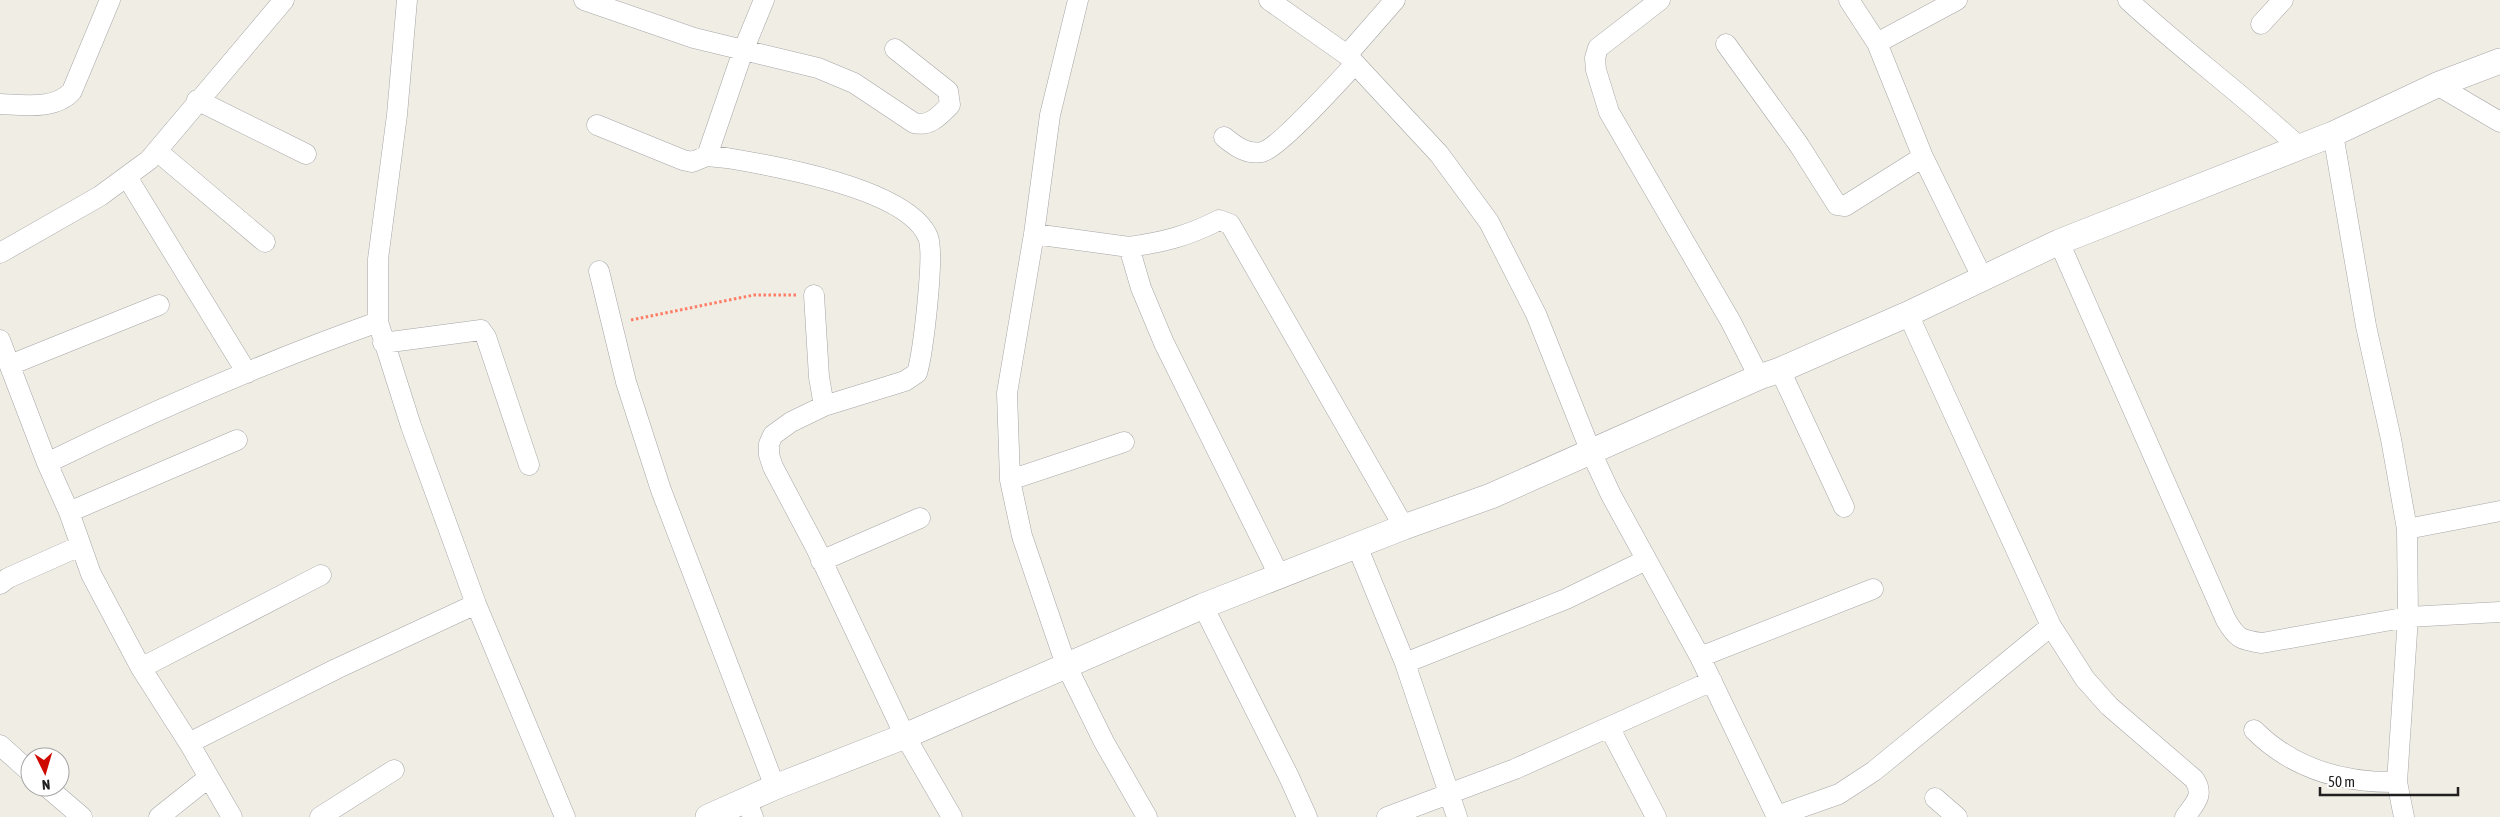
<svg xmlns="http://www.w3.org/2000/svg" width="2500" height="817" font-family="'Asap Condensed',sans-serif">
<rect width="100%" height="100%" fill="#f0ede5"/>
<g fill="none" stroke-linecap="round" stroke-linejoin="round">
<defs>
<path id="minor" d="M407 0 397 115 378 259V322L411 426 476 604 565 817
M584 0 694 38 818 68 854 83 914 123C930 127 939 116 950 105L948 91 895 49
M1078 0 1050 115 1034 234 1007 393 1010 480 1022 536 1066 665 1104 742 1147 817
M1269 0 1347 55 1439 154 1489 222 1536 314 1591 452 1611 495 1700 657 1777 817
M1660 0 1598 48 1595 58 1596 70 1609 112 1731 322 1759 377
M1849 0 1877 43 1923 157 1983 279
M2128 0C2183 51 2244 95 2299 147
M2261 24 2283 0
M1877 43 1957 0
M1726 44 1799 145 1837 205 1845 206 1923 157
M1347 55 1395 0
M2437 85 2500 122
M197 100 306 154
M0 104C23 105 56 110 72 91L110 0
M597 125 683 160 692 162 707 156 727 158C775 166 908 189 928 237 935 254 923 353 917 373L905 381 824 406 791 422 773 435 769 444V455L773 467 815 546 905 736 952 817
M2333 134 2366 326 2391 439 2407 529 2408 617 2397 782 2404 817
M1224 137C1235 146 1247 155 1262 152 1279 148 1340 80 1355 64
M157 151 265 242
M707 156 743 51 764 0
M127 177 247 373
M1034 234 1129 247
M2059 242 2226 620C2237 639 2241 640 2262 643L2408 617 2500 612
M0 253 100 196 149 160 284 0
M599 271 626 382 661 490 775 787
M814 295 819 377 824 406
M1908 314 2051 626 2085 679 2109 706 2194 779C2205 795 2195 803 2185 817
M0 340 47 463 69 512 91 574 141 668 189 743 232 817
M383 343 481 330 486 337 529 465
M10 365 159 305
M1780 370 1844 507
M47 463C155 410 265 362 378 322
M1010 480 1124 442
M69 512 237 440
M2407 529 2500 511
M1357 546 1405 663 1457 817
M821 561 920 518
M1280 577 1164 343 1141 288 1129 247C1164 242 1188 236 1219 220L1230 224 1404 527
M0 584 8 578 80 546
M1203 606 1289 777 1307 817
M1700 657 1873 589
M1405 663 1566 599 1646 560
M141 668 321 575
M1609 727 1656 817
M2254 730C2293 769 2343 783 2397 782
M189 743 336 669 476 604
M0 745 30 772
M47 787 82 817
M1935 798 1957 817
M746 800 753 817
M1777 816 1839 794 1874 771 2051 626
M159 817 208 778
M320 817 394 770
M1387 817 1515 769 1712 681"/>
<path id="tertiary" d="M708 817 775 787 905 736 1203 606 1404 527 1491 496 1759 377 1780 370 1908 314 2059 242 2333 134 2437 85 2500 61"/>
</defs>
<use href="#minor" stroke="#a6a6a6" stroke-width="21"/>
<use href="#tertiary" stroke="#a6a6a6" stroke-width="26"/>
<path stroke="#ff7e67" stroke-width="3" stroke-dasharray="2.5 2.5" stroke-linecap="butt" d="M631 320 754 295H797"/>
<use href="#minor" stroke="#fff" stroke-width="20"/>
<use href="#tertiary" stroke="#fff" stroke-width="25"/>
</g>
<g transform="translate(45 772) rotate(175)"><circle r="24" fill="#ffffff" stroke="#a5a5a5"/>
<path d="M0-4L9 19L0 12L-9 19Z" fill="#ce0a00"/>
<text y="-8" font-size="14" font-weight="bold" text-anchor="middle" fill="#1f1f1f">N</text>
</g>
<path d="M2320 787v8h138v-8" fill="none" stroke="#1f1f1f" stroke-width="2.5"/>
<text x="2328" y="787" font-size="15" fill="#1f1f1f" stroke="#ffffff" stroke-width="4" paint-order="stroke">50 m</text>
</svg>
